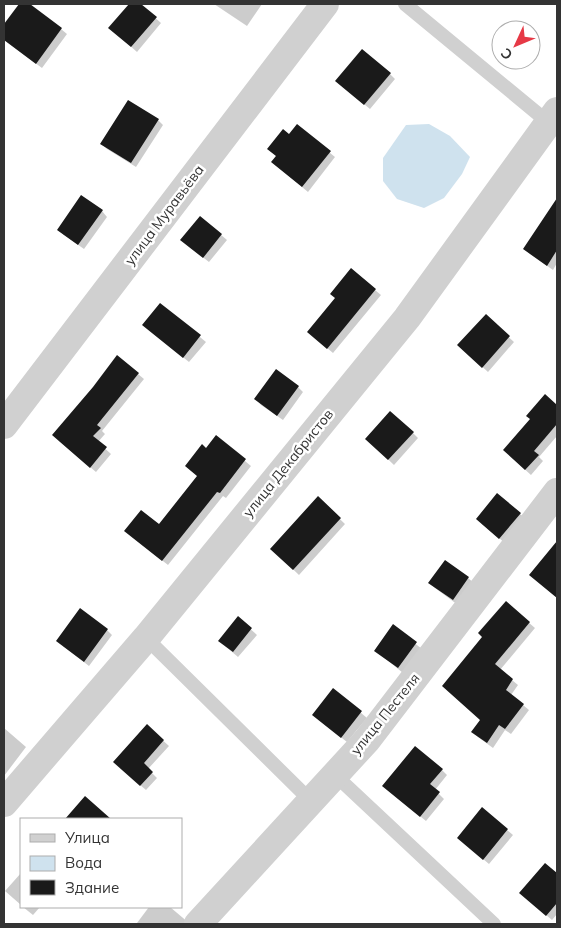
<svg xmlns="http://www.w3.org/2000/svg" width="561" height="928" font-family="Mulish,sans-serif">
<rect width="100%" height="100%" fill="#fff"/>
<path fill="#cfe2ee" d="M429 124 450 136 470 157 462 174 444 198 424 208 397 199 383 181V158L406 125Z"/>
<path fill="#0003" d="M20 4H28L61 29 67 34 42 68 4 40V26Z
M131 4H140L161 23 137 52 110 28Z
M214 4H262L247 26Z
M390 74 395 79 370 109 342 86Z
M158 120 163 125 136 167 107 149 102 144Z
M297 126 335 157 308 192 272 162 289 136Z
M102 211 107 217 84 249 64 235 58 230Z
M547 216 557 223V263L553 270 530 254 525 249Z
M200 217 227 240 209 262 187 245Z
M351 270 381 295 333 353 314 337Z
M160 304 206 342 189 362 149 330Z
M486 316 514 342 488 372 464 350Z
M138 374 144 379 102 431 105 434 98 442 111 454 96 472 59 441Z
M298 387 303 392 283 420 261 405 256 399Z
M545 396 557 407V436L539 457 543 461 531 475 510 456 532 420Z
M413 433 418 438 394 465 372 444Z
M216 437 251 466 226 498 223 496 168 565 131 536 159 525 198 476 206 449Z
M497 495 526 519 505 543 482 524Z
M318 498 345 524 299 575 277 554Z
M557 543V598L536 580Z
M468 578 474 583 458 605 435 588 430 583Z
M506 603 535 628 500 670 518 685 511 695 529 710 511 734 505 730 493 748 478 737 473 732 481 720 484 637Z
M238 618 257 635 238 657 225 646Z
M393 626 422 649 403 673 375 650Z
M107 630 112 635 89 666 63 646Z
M334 690 367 718 347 742 319 720Z
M147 726 169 746 148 769 157 778 146 790 120 768Z
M4 728 26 747 4 776Z
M442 770 447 775 435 790 444 799 426 821 389 791Z
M482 809 513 835 489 864 464 843Z
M545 865 557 875V914L552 920 526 898Z
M21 873V905L5 891Z
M23 907H40L33 915Z
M149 907H170L189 923V924H138L137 923Z"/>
<path fill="#1a1a1a" d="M19 4H30L62 28 36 64 4 40V24Z
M129 4H141L157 17 131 47 108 28Z
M362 49 391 73 364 105 335 81Z
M128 100 159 119 131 163 100 144Z
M297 124 331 151 302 187 271 162 276 156 267 149 283 129 289 134Z
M81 195 103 210 78 245 57 230Z
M557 198V250L547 266 523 249Z
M200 216 222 234 203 258 180 240Z
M351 268 376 289 327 349 307 332 335 298 330 294Z
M160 303 201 335 183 358 142 325Z
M486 314 510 336 482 368 457 345Z
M117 355 139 373 97 425 101 428 93 436 107 447 90 468 52 435 93 387Z
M276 369 299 386 277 416 254 399Z
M545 394 557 405V424L534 451 539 455 525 470 503 450 530 419 526 416Z
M390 411 414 432 388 460 365 439Z
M216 435 246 459 220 493 217 492 162 561 124 531 141 510 159 524 197 476 185 466 202 444 206 448Z
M497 493 521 513 499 539 476 519Z
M318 496 341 518 293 570 270 549Z
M557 541V598L529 575Z
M445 560 469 577 453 600 428 583Z
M506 601 530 622 495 664 513 679 506 690 524 704 505 729 499 725 487 743 471 732 480 720 442 686 482 637 478 633Z
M80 608 108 629 84 662 56 641Z
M238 616 252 628 233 652 218 641Z
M393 624 417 642 398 668 374 651Z
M333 688 362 711 341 738 312 715Z
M147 724 164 740 144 763 153 772 140 786 113 762Z
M415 746 443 769 430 784 440 792 420 817 382 786Z
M85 796 111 819H65Z
M482 807 508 829 483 860 457 838Z
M545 863 557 873V903L546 916 519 893Z"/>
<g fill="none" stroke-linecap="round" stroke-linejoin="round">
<path stroke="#d0d0d0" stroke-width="14" d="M405 4 549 123
M146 638 311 801
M335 775 494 924"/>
<path stroke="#d0d0d0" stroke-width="28" d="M4 425 325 4
M4 803 146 638 407 318 557 111
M198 924 367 740 557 492"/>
</g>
<g text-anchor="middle" stroke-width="5" stroke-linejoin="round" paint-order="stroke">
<g font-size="14" fill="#333" stroke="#fff">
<text transform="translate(164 215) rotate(-53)" y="5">улица Муравьёва</text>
<text transform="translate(288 463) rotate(-51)" y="5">улица Декабристов</text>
<text transform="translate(385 714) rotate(-51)" y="5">улица Пестеля</text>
</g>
</g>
<rect width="561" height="928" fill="none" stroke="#333333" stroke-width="10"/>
<rect x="20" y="818" width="162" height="90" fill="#ffffff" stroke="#adadad"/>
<rect x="30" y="834" width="25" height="8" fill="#d0d0d0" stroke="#adadad"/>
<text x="65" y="843" font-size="15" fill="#333333">Улица</text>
<rect x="30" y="856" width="25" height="15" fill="#cfe2ee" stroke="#adadad"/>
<text x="65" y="868" font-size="15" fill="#333333">Вода</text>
<rect x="30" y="880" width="25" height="15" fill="#1a1a1a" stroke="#adadad"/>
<text x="65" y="893" font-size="15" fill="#333333">Здание</text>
<g transform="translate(516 45) rotate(226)"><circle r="24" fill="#ffffff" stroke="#adadad"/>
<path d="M0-4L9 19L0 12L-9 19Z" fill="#e63946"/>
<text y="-8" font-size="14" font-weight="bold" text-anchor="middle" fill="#333333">С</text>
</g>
</svg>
